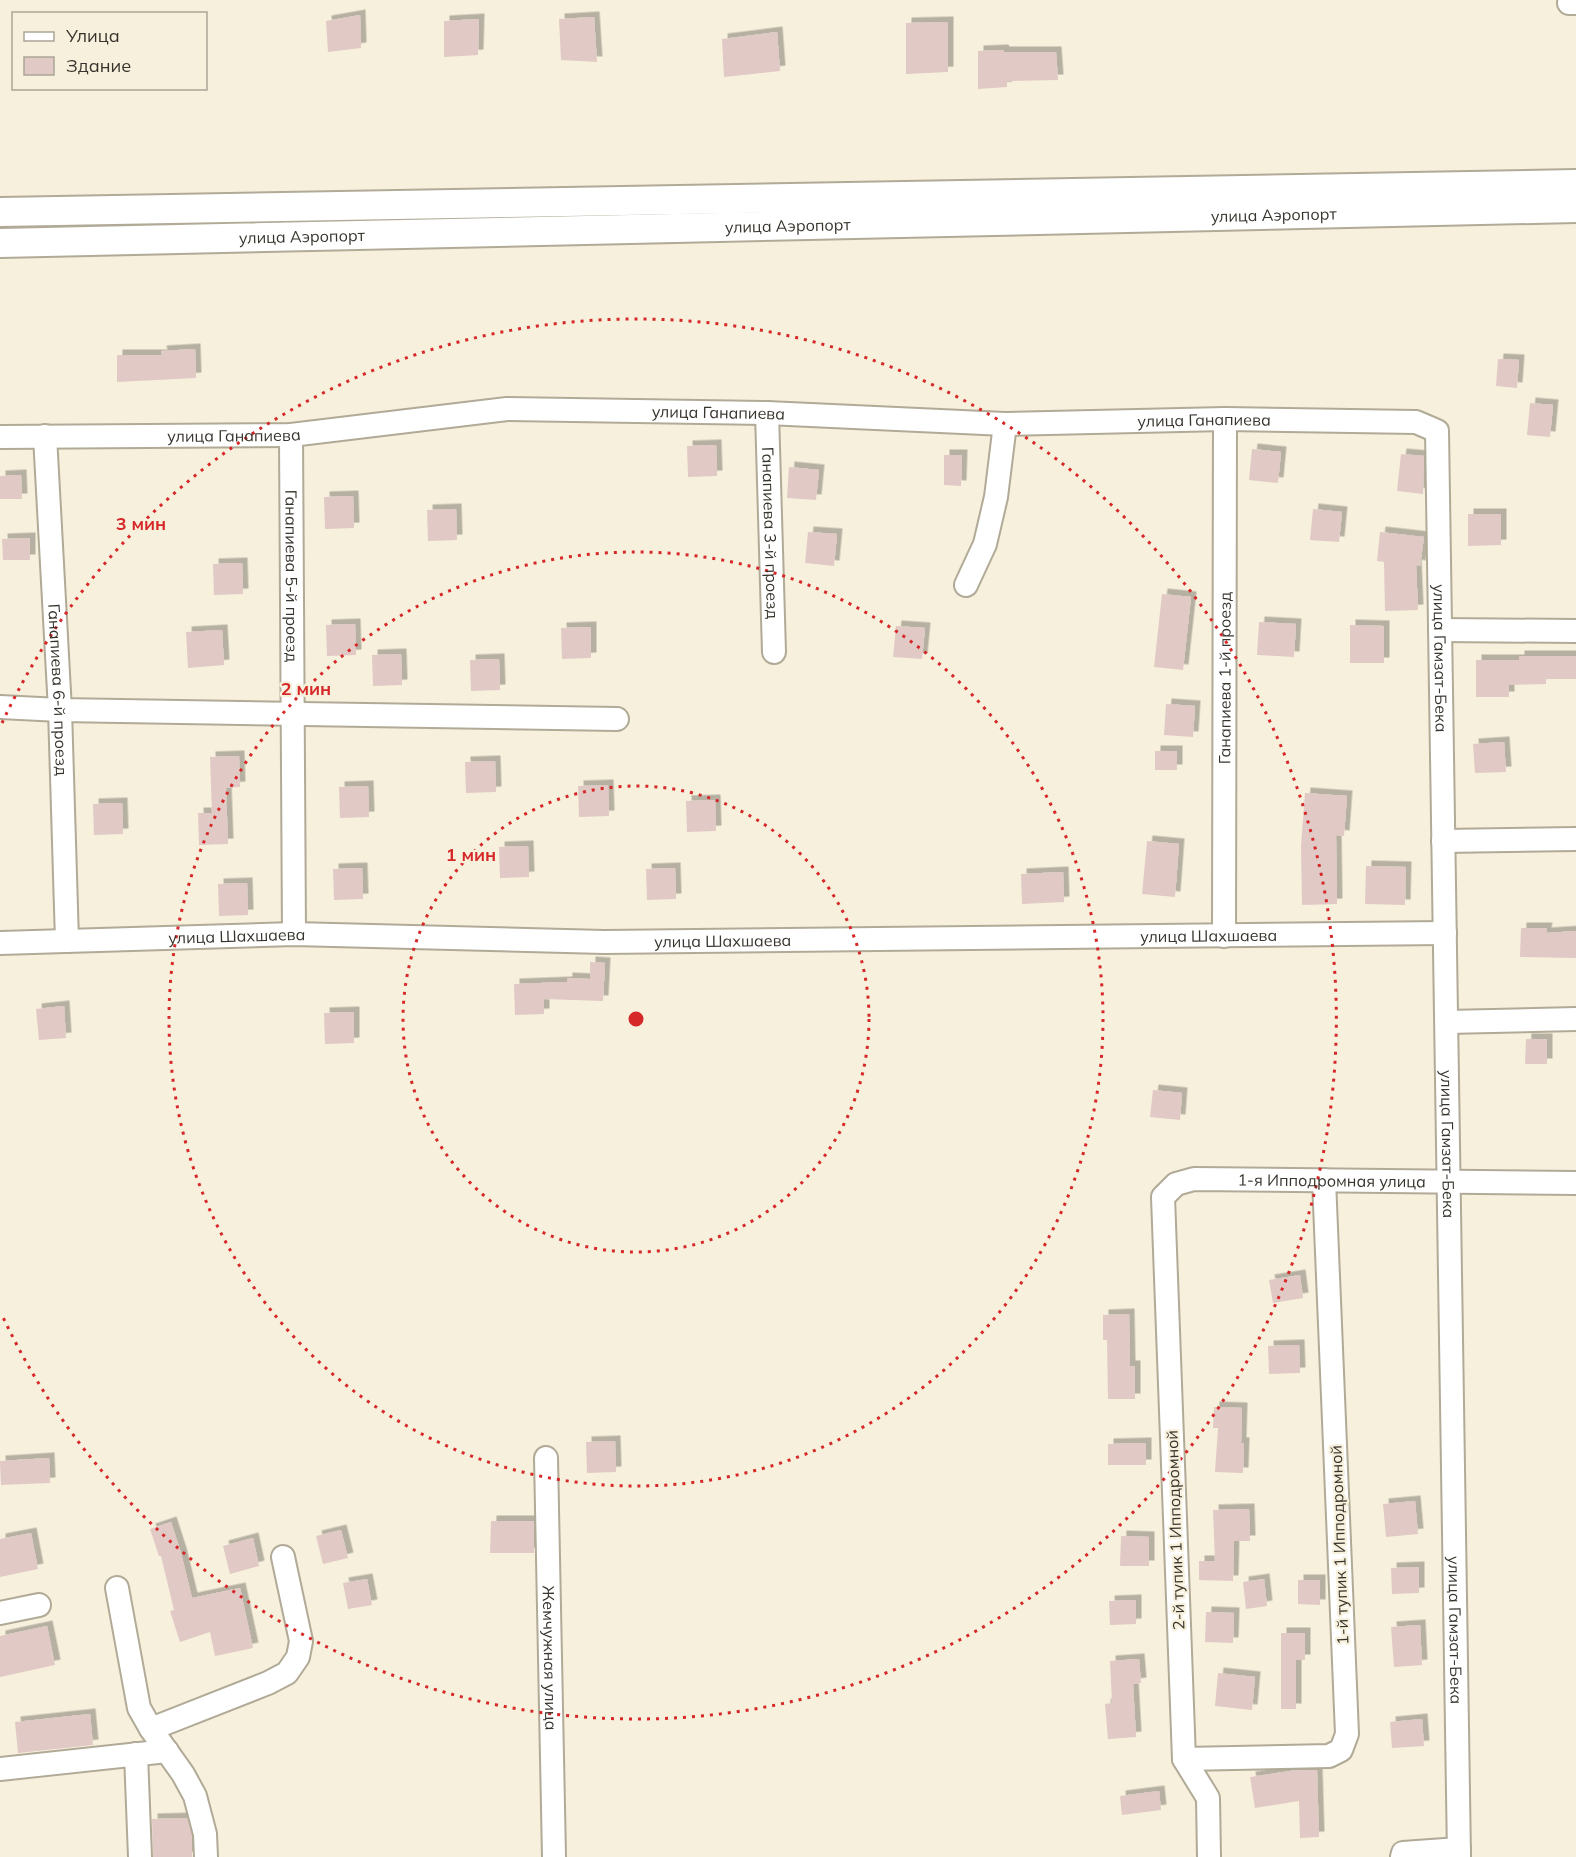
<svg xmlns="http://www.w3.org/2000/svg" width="1576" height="1857" font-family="Mulish,sans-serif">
<defs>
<filter id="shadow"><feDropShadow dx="5.5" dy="-5.5" stdDeviation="0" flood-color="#0004"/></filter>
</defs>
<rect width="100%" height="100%" fill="#f7f0dc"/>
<path fill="#e1c9c6" filter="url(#shadow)" d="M360 15 361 48 328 52 326 21Z
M594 17 597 62 561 60 559 19Z
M479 19 478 55 444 57V21Z
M948 22V72L906 74V23Z
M777 32 780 71 724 77 722 39Z
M1003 50 1004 52H1056L1058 80 1007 81V87L978 89V51Z
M195 349 196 378 117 382V355H162L161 351Z
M1498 359 1519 360 1517 388 1496 386Z
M1530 403 1553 405 1550 437 1527 435Z
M716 445 717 476 688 477 687 446Z
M1252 449 1281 452 1278 483 1249 480Z
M1401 454 1424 456 1423 494 1397 491Z
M944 455H962L961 486 944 485Z
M789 467 819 470 816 500 787 498Z
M21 475 22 499H0V476Z
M353 496 354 528 325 529 324 497Z
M456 509 457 540 428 541 427 510Z
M1313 509 1342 512 1339 542 1310 540Z
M1468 514H1501V545L1468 546Z
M808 532 837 534 834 566 805 563Z
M1380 532 1424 537 1420 566 1416 565 1418 610 1385 611 1384 562 1377 561Z
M30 538V560H3L2 539Z
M242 563 243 594 214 595 213 564Z
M1162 594 1191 597 1183 670 1154 667Z
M1259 622 1296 624 1294 657 1257 655Z
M355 624 356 655 327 656 326 625Z
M1350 625 1384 626V663H1350Z
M896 626 925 628 922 659 893 657Z
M591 627V658L562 659 561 628Z
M222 630 224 665 188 668 186 632Z
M401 654 402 685 373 686 372 655Z
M1519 656H1576V679H1546V684L1509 685V697H1476V660H1519Z
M499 659 500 690 471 691 470 660Z
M1166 704 1195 706 1193 737 1164 735Z
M1504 742 1506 772 1475 773 1473 744Z
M1155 751H1177V770H1155Z
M239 756 240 787 226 788 228 844 199 845 198 813H212L210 757Z
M495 761 496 792 466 793 465 762Z
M608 785 609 816 579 817 578 786Z
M368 786 369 817 340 818 339 787Z
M1305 793 1347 796 1344 836 1336 835 1337 904 1302 905 1301 846Z
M715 800 716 831 687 832 686 801Z
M122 803 123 834 94 835 93 804Z
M1147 841 1179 844 1175 897 1142 894Z
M528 846 529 877 500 878 499 847Z
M1366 866 1406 867 1405 905 1365 904Z
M362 868 363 899 334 900 333 869Z
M675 868 676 899 647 900 646 869Z
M1063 872 1064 902 1022 904 1021 874Z
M247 883 248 915 219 916 218 884Z
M1521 928H1547L1546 933 1576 931V958L1520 957Z
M590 962 605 963 603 1001 544 999V1014L515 1015 514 984 567 982V978L590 979Z
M64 1006 66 1038 39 1040 36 1009Z
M354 1012V1043L325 1044 324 1013Z
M1526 1039H1547V1064H1525Z
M1153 1090 1182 1093 1180 1120 1150 1117Z
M1300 1275 1303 1298 1273 1303 1269 1280Z
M1129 1314 1130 1366H1135V1399H1108L1107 1340H1103V1315Z
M1299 1345 1300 1373 1269 1374 1268 1346Z
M1214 1407 1242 1408 1241 1443H1244L1243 1473 1215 1472 1218 1428H1213Z
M615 1441 616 1472 587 1473 586 1442Z
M1146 1443V1465H1108V1444Z
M49 1458 50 1483 1 1485 0 1461Z
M1415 1501 1418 1534 1386 1537 1383 1504Z
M1249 1509 1250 1541H1234L1233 1581 1199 1580V1561H1215L1213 1510Z
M491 1521H534V1553H490Z
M171 1522 181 1553 192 1598 240 1588 253 1648 215 1656 210 1632 180 1642 170 1611 174 1610 161 1556H159L150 1529Z
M341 1530 348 1558 323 1564 316 1536Z
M31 1533 38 1569 0 1577V1539Z
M1121 1536 1149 1537V1566H1120Z
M253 1538 259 1566 230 1574 223 1546Z
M1419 1567V1593L1392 1594 1391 1568Z
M367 1579 372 1605 348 1609 343 1583Z
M1264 1579 1267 1606 1246 1609 1243 1582Z
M1298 1580H1320V1605L1298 1604Z
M1136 1600V1624L1110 1625 1109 1601Z
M1206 1612 1234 1613 1233 1643 1205 1642Z
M1420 1625 1422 1665 1394 1667 1391 1627Z
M47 1626 55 1665 0 1677V1636Z
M1281 1633H1305V1660H1296V1709H1281Z
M1139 1659 1141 1683 1133 1684 1136 1737 1108 1739 1105 1704 1112 1703 1110 1661Z
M1218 1673 1255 1677 1252 1710 1215 1706Z
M90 1714 93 1745 18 1753 15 1722Z
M1422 1719 1424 1746 1392 1748 1390 1722Z
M1297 1770H1317L1319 1837 1300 1838 1299 1801 1255 1808 1250 1777Z
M1159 1791 1161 1810 1122 1815 1120 1796Z
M187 1818 192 1836V1857H153L152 1819Z"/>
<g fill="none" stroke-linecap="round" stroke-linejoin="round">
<defs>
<g id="minor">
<path d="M1569 3H1576"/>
<path id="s1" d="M767 413 774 652"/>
<path id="s2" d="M291 435 294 934"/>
<path id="s3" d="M45 436 60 710 67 941"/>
<path id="s4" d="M0 437 291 435 507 409 767 413 1005 424 1225 419 1416 422 1437 431 1459 1857"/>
<path d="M966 585 985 544 996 497 1005 424"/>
<path d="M1440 630 1576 631"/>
<path d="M0 707 60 710 617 719"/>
<path d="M1443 841 1576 839"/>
<path id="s5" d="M1224 936 1225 419"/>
<path id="s6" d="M0 943 294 934 604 942 1445 933"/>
<path d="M1447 1022 1576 1019"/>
<path id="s7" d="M546 1458 554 1857"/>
<path d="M117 1588 139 1708 151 1729 183 1774 195 1796 205 1834 206 1857"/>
<path d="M0 1613 39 1605"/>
<path d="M151 1729 268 1683 287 1673 298 1657 301 1641 283 1557"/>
<path d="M136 1754 140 1857"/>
<path d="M1184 1759 1329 1756 1341 1750 1347 1734 1324 1180"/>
<path d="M0 1769 167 1751"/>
<path id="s8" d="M1209 1857 1208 1798 1184 1759 1163 1197 1176 1184 1194 1179 1576 1183"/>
<path d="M1402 1857 1403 1853 1459 1849"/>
</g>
<g id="major">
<path d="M0 212 1576 184"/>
<path id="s9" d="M0 243 1576 208"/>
</g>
</defs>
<use href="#minor" stroke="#b0aa97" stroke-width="26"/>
<use href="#major" stroke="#b0aa97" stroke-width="32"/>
<use href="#minor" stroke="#fff" stroke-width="22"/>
<use href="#major" stroke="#fff" stroke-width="28"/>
</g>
<g fill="none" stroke="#d62828" stroke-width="3" stroke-dasharray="3 6">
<circle cx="636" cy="1019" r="233"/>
<circle cx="636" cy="1019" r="467"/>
<path d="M2 723A700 700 0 1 1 2 1315"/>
</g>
<g text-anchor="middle" stroke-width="4.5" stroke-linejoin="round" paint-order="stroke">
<g font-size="16" fill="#37342d" stroke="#f7f0dc">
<text dy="6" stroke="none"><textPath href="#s9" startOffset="1274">улица Аэропорт</textPath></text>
<text dy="6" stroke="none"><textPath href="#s9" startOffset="788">улица Аэропорт</textPath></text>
<text dy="6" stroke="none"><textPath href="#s9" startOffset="302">улица Аэропорт</textPath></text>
<text dy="6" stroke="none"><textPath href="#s4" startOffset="720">улица Ганапиева</textPath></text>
<text dy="6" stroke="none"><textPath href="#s4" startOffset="1206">улица Ганапиева</textPath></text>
<text dy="6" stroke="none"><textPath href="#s4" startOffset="234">улица Ганапиева</textPath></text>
<text dy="6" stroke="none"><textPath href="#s1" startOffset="120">Ганапиева 3-й проезд</textPath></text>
<text dy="6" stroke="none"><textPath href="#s2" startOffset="141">Ганапиева 5-й проезд</textPath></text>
<text dy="6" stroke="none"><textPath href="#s4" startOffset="1668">улица Гамзат-Бека</textPath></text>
<text dy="6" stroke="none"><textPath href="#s5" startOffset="258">Ганапиева 1-й проезд</textPath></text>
<text dy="6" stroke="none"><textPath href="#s3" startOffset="254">Ганапиева 6-й проезд</textPath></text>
<text dy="6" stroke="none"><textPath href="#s6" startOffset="237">улица Шахшаева</textPath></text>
<text dy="6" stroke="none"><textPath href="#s6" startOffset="1209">улица Шахшаева</textPath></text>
<text dy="6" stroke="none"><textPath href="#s6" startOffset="723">улица Шахшаева</textPath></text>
<text dy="6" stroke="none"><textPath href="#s4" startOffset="2154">улица Гамзат-Бека</textPath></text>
<text dy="6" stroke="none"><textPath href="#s8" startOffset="842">1-я Ипподромная улица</textPath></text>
<text transform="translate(1175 1530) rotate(-92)" y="6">2-й тупик 1 Ипподромной</text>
<text transform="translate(1339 1545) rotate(-92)" y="6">1-й тупик 1 Ипподромной</text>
<text dy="6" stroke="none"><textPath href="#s4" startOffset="2640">улица Гамзат-Бека</textPath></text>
<text dy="6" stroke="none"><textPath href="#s7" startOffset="200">Жемчужная улица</textPath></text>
</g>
</g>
<circle cx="636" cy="1019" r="9" fill="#d62828" stroke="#f7f0dc" stroke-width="3"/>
<g font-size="18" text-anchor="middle" font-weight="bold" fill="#d62828" stroke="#f7f0dc" stroke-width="4.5" stroke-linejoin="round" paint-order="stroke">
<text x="141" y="530">3 мин</text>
<text x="306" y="695">2 мин</text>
<text x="471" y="861">1 мин</text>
</g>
<rect x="12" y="12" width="195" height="78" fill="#f7f0dc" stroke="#aaa596" stroke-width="1.5"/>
<rect x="24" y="32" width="30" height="9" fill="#ffffff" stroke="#aaa596" stroke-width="1.5"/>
<text x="66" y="42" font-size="18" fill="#37342d">Улица</text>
<rect x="24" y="57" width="30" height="18" fill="#e1c9c6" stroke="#aaa596" stroke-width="1.5"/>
<text x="66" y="72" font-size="18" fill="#37342d">Здание</text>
</svg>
